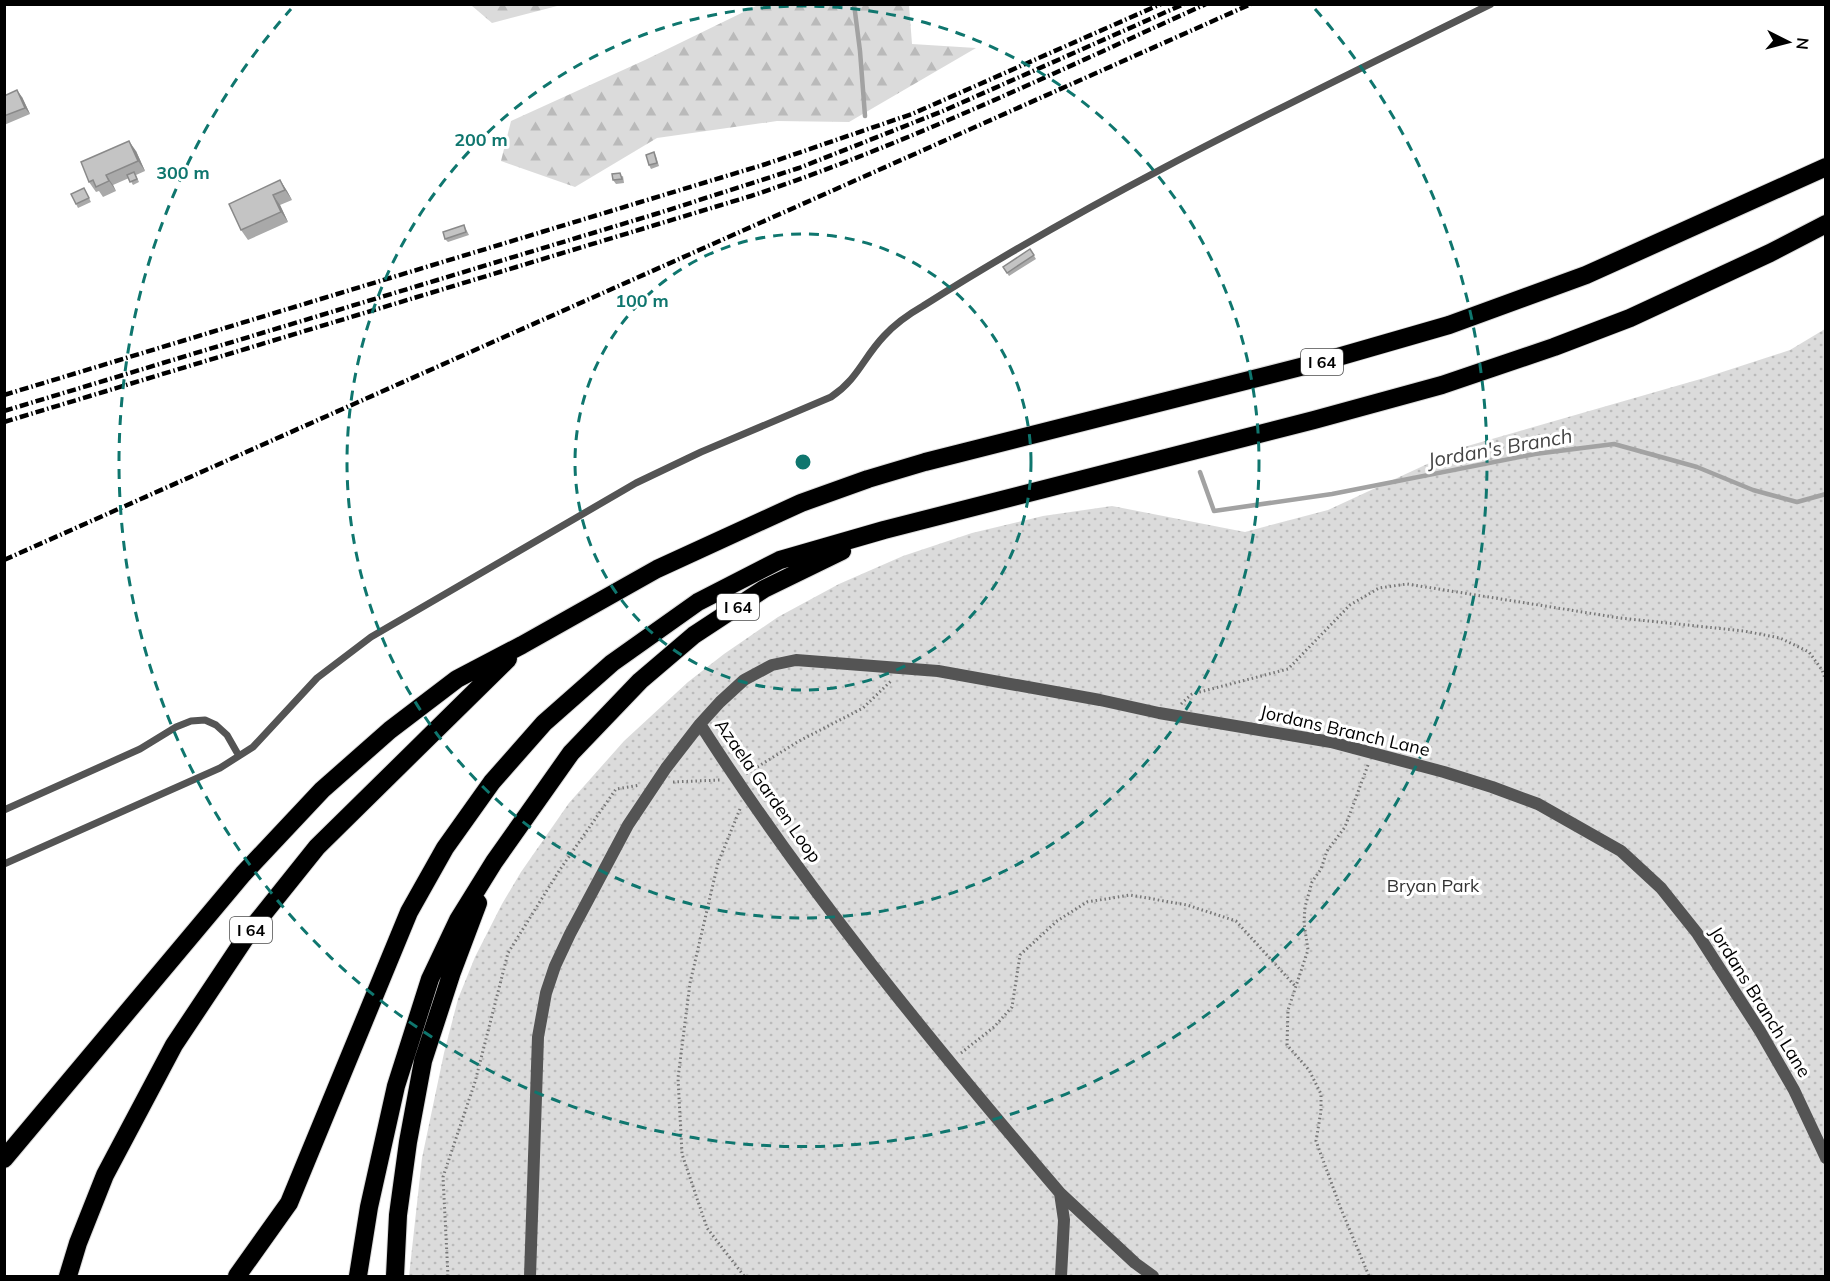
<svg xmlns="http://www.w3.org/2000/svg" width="1830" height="1281" font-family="Mulish,sans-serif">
<defs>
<pattern id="forest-firs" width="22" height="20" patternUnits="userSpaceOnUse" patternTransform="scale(1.5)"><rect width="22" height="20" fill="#dbdbdb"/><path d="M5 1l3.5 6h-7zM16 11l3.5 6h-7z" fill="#bababa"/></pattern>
<pattern id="park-dots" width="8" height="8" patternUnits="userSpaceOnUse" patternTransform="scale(1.5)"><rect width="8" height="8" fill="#dbdbdb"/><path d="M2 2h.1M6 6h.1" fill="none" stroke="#bababa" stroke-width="1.8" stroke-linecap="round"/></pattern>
</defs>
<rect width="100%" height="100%" fill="#fff"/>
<path fill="url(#forest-firs)" d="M760 4 909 5 912 44 976 48 849 122 777 121 657 138 575 187 501 161 511 121 645 60Z
M471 5H561L492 23Z"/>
<path fill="url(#park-dots)" d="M1825 329V1276H409L422 1158 444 1053 458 999 475 957 502 904 521 872 569 803 624 741 688 682 724 654 778 617 839 584 903 556 972 533 1043 516 1112 506 1245 532 1328 510 1464 447 1704 378 1790 350Z"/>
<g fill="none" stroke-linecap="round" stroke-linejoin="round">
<path stroke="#a2a2a2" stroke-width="4.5" d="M854 4 860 51 865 116
M1200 472 1214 511 1332 494 1535 454 1614 444 1697 467 1753 490 1797 502 1826 494"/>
<defs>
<path id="highway" d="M4 1159 243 874 322 790 390 730 457 679 522 645 657 569 801 503 868 479 925 462 1324 361 1449 325 1586 275 1826 167
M68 1276 78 1243 105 1175 174 1045 252 928 317 847 508 659
M237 1276 289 1203 409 912 445 848 492 782 544 723 612 663 698 602 780 560 884 530 1314 420 1442 385 1554 347 1630 318 1770 253 1826 224
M358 1276 369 1207 396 1086 430 979 458 920 494 862 571 753 640 681 694 635 764 589 842 551
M395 1276 398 1215 408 1142 423 1061 452 972 478 903"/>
</defs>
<use href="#highway" stroke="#dbdbdb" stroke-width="20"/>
<path stroke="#767676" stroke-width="3" stroke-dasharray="1.5 3" stroke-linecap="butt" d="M1181 704 1192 694 1288 669 1350 605 1379 588 1407 584 1620 618 1744 631 1780 638 1809 652 1822 670 1826 681
M1368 765 1345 827 1327 851 1321 869 1312 882 1305 907 1304 923 1308 950 1288 1010 1287 1045 1309 1070 1321 1094V1111L1316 1141 1341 1209 1369 1276
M746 774 799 741 863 708 891 681
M673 782 720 780
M740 809 718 863 690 983 678 1078 682 1154 707 1228 744 1276
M961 1053 994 1027 1012 1007 1020 955 1057 921 1087 902 1130 895 1187 905 1236 921 1295 986
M448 1276 443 1177 475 1082 508 953 559 871 616 789 640 785"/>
<path stroke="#545454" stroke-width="7" d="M4 810 140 749 176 727 191 721 205 720 216 725 227 735 239 756
M4 864 220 768 253 747 317 678 371 637 636 483 701 452 831 397C858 379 863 358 884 336 895 324 909 314 923 306 1104 191 1299 99 1491 4"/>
<path stroke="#545454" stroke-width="12" d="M700 724 720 702 744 680 772 665 796 660 938 671 1100 700 1159 713 1331 742 1444 772 1492 787 1538 804 1621 851 1661 888 1697 933 1760 1031 1794 1090 1826 1158
M1060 1193 1135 1263 1153 1276
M530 1276 538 1037 546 993 555 966 570 934 628 825 666 768 700 724C806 890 932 1043 1060 1193L1064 1220 1061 1276"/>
<use href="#highway" stroke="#000" stroke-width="18"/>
<path stroke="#000" stroke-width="4.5" stroke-dasharray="9 3 1.5 3" stroke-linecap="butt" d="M4 395 766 164 912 114 1161 4
M4 411 659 213 799 168 943 111 1184 4
M4 422 751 196C907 144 1056 72 1206 4
M4 560 1251 4"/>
</g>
<path fill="#a9a9a9" d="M4 96 22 97 30 114 4 125Z
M136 151 145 171 136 175 139 182 133 185 129 178 113 185 116 191 103 197 99 191 96 192 89 182Z
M654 152 656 156 659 166 651 169 649 165Z
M623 176 624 183 616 184 613 180Z
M280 180 287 191 292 200 280 205 288 222 248 240 241 230Z
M84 188 91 202 78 208 76 204Z
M464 225 469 235 448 242 445 239Z
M1030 249 1036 259 1009 276 1003 267Z"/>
<path fill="#898989" d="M17 90 22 97 30 114 25 108Z
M129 141 136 151 145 171 138 161Z
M106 175 113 185 116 191 109 181Z
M280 180 287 191 292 200 285 190Z
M273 195 280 205 288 222 281 212Z"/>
<path fill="#c4c4c4" stroke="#898989" stroke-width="1.5" d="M17 90 25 108 4 116V96Z
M129 141 138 161 106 175 109 181 96 187 93 180 89 182 81 162Z
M654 152 657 163 649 165 646 155Z
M134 172 137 179 130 182 127 175Z
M620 173 622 179 613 180 612 174Z
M280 180 285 190 273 195 281 212 241 230 229 204Z
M84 188 89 198 76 204 71 194Z
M464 225 466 232 445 239 443 232Z
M1030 249 1034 255 1007 273 1003 267Z"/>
<g fill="none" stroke="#0f766e" stroke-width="3" stroke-dasharray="10 8">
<circle cx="803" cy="462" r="228"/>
<circle cx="803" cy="462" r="456"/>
<path d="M1315 9A684 684 0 1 1 291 9"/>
</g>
<g text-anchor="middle" stroke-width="6" stroke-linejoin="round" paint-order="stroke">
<g fill="#fff" stroke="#4c4c4c" stroke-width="1.5">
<rect x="1301" y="349" width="42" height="26" rx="4.5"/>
<rect x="717" y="594" width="42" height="26" rx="4.5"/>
<rect x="230" y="917" width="42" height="26" rx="4.5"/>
</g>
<g font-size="16" font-weight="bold" fill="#000">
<text x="1322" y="368">I 64</text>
<text x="738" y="613">I 64</text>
<text x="251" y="936">I 64</text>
</g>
<g font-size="18" fill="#000" stroke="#fff">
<text transform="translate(1345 731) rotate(13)" y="6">Jordans Branch Lane</text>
<text transform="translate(768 791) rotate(55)" y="6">Azaela Garden Loop</text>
<text transform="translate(1760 1002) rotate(58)" y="6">Jordans Branch Lane</text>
</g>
<g font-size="18" fill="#323232" stroke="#fff">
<text x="1433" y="892">Bryan Park</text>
</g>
<g font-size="20" font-style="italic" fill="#434343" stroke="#fff">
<text transform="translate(1500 448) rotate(-10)" y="7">Jordan's Branch</text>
</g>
</g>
<circle cx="803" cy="462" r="9" fill="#0f766e" stroke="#fff" stroke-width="3"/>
<g font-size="18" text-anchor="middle" font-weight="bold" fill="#0f766e" stroke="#fff" stroke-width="6" stroke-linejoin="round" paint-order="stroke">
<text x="481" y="146">200 m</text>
<text x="183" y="179">300 m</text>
<text x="642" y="307">100 m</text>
</g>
<rect width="1830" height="1281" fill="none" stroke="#000000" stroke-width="12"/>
<g transform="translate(1788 42) rotate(96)" stroke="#ffffff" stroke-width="4.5" paint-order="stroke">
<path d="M0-4.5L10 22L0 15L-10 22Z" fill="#000000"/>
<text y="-9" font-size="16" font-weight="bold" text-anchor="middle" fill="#000000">N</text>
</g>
</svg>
